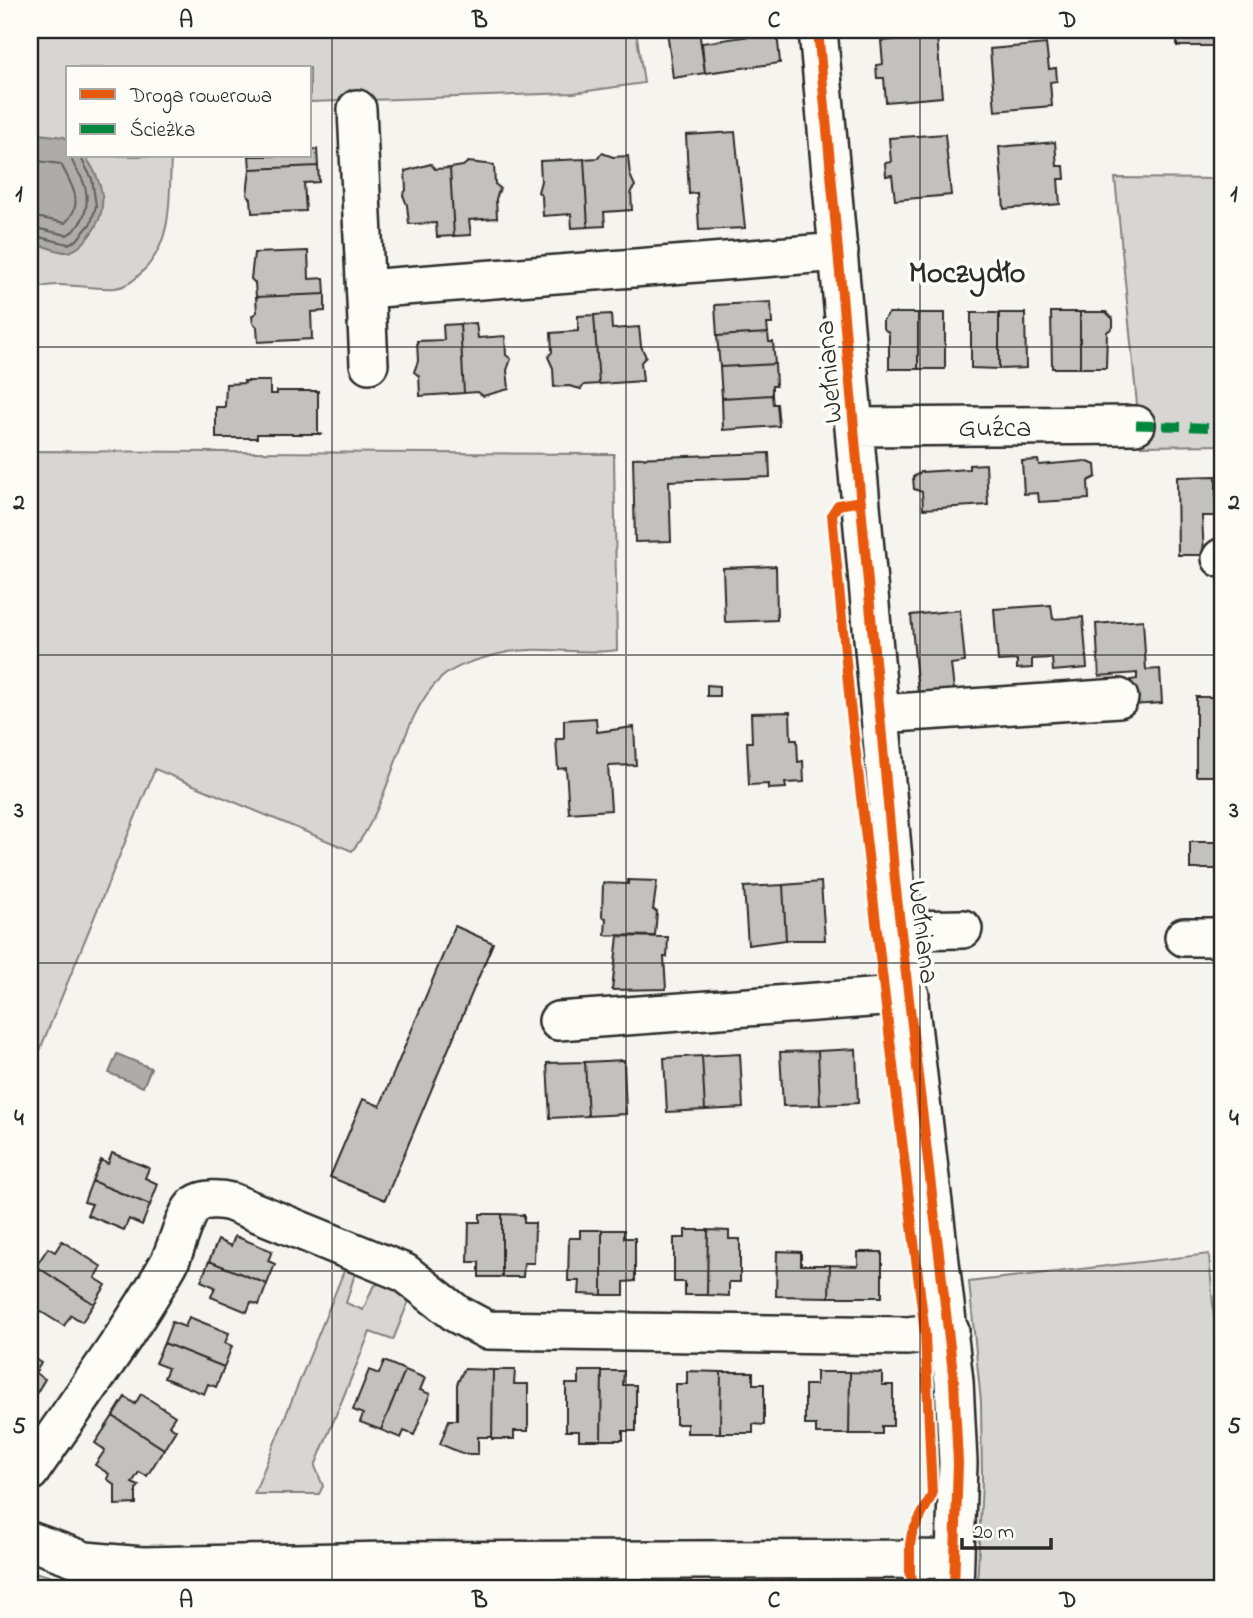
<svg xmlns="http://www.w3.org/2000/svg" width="1253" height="1618" font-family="'Indie Flower',sans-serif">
<rect width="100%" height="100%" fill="#f5f4ef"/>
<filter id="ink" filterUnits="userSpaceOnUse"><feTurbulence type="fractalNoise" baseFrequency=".0143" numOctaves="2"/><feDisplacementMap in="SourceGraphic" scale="14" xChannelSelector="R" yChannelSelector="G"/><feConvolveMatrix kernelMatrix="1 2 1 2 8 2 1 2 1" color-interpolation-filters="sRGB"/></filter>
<g filter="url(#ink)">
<path fill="#d7d6d2" stroke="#81807e" stroke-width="2" d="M30 30H636L644 83 574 93 310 102V68H68V156H171C169 197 174 241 142 272 135 280 126 287 115 288 85 290 59 278 30 291Z
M1115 178 1223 179V445L1141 446Z
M30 451 614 454 617 650C579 656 536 644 499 654 479 659 455 665 440 679 399 717 392 804 352 851L155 769 30 1074Z
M1209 1254 1223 1430V1588H977L982 1481 981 1402 969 1282Z
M346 1266 356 1270 346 1303 363 1310 373 1287 383 1281 410 1298 393 1340 370 1332 315 1466 323 1486 319 1494H254Z
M30 1571 95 1588H30Z"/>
<path fill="#adaca9" stroke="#797877" stroke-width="2" d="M30 133 64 137 68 140V156H85C103 181 111 210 89 236 84 243 77 251 67 252 54 252 44 243 30 246Z
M117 1054 151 1068 143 1087 109 1073Z"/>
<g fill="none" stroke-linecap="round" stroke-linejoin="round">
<path stroke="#5f5f5d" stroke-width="2" d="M30 160 61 164C71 185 86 203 65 223L41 218 30 219
M30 230 40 229 67 235C86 225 91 200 83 181 79 171 72 166 71 156
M30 239 39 237 68 244 77 240 91 223 96 206 92 179 80 156"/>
</g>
<path fill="#c2c1be" stroke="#2b2b2b" stroke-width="2" d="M667 30H699L705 73 673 78Z
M1177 30H1223V46H1177Z
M777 32 780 63 705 73 702 43Z
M937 36 942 97 886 102 884 78H877L876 65 883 64 881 41Z
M1046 44 1049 69 1056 68 1057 81 1050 82 1052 106 995 111 990 49Z
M735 132 745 228 699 230 697 193 689 194 686 135Z
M945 134 951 195 895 200 892 175 886 176 885 163 891 162 889 138Z
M1055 142 1057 166H1064L1065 179H1058L1060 204 1004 209 999 147Z
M317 149 318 166 250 169 249 156H310V150Z
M602 153 613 157 628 156 630 175 635 186 631 191 632 210 604 212 605 226 588 227 584 159 598 158Z
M584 159 588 227 572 228 571 214 543 216 542 196 538 192 541 181 540 161Z
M468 162 494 165 495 184 500 188 496 199 497 218 469 220 471 235 454 236 450 168 463 166Z
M431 164 435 169 450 168 454 236 437 237 436 223 409 224 407 205 403 195 406 190 405 171Z
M318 166 319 182 304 183 306 211 252 213 251 199 247 195 250 169Z
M308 251 309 279 324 278 325 294 256 297 255 283 251 279 254 253Z
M325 294V311L311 312 312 339 258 342 257 327 253 323 252 316 257 312 256 297Z
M771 302 772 324H767L768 333 717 336 715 305Z
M1051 312H1080V368H1052Z
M1080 312H1106L1113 319V327L1107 332 1106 368H1080Z
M889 313H918V369H889V333L883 328V320Z
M918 313H945V369H918Z
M971 313H999V369L971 368Z
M999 313H1025L1026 368 999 369Z
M611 314 612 329 639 327 641 346 646 357 641 362 643 381 599 384 594 315Z
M594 315 599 384 584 385 581 389 569 386 554 387 553 368 548 357 552 352 551 333 578 331V316Z
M476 323 478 338 505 336 506 355 511 359 507 370 509 389 483 396 478 392 464 393 460 324Z
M460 324 464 393 420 396 419 376 414 372 418 361 417 341 444 340 443 325Z
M768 333 769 342H773L775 364 720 367 717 336Z
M775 364 776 386H772V395L722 398 720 367Z
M244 381H270V394H277V391H318V432L321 434H257V438H216V407H225L226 384 245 383Z
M772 395 773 404H777L779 426 723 430 722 398Z
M769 453 770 477 669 481 671 541 635 542 633 458Z
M1038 460 1039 465 1086 461 1095 465 1096 477 1088 481 1089 499 1039 502 1038 493 1024 494 1022 461Z
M986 464 988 505 923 509 922 492 914 489 913 477 921 472 969 469V465Z
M1216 476V516H1202L1204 555H1178L1177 477Z
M776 566 777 620 725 622 723 568Z
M1051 605 1053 619 1083 617 1087 668 1053 671 1052 658 1032 659V668L1017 669V660L998 661 994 609Z
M960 610 965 662 951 664 954 690 918 693 911 615Z
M1143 620 1146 670 1160 669 1162 703 1132 705 1131 680 1137 679V673L1099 676 1096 624Z
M707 685 719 686V696H707Z
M1196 697H1223V776H1196Z
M790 712 791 740H797L798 762 803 761 804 782 785 783 786 788 768 789V784L749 785 747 742H752L751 713Z
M596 718 597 732 634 727 636 765 608 766 611 810 569 813 566 768 558 769 556 739H564V720Z
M1218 811H1223V869H1190V842H1218Z
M628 880 657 881 653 910 657 911 655 936 605 935 606 918 602 917 603 883 628 884Z
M821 882 825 940H786L783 885Z
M783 885 786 940 748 945 744 887Z
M455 926 493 943 385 1200 330 1177 363 1099 380 1106Z
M618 936 668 937 667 957H664L666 989 612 990Z
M856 1049 858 1103 820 1105 818 1051Z
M818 1051 820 1105 783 1106 780 1052Z
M740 1054 743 1108 705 1110 702 1056Z
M702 1056 705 1110 667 1112 664 1058Z
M624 1060 626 1114 588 1116 585 1062Z
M585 1062 588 1116 550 1118 547 1063Z
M112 1153 149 1168 145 1178 158 1184 150 1205 92 1181 101 1160 108 1164Z
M92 1181 150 1205 142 1225 129 1219 124 1230 87 1215 92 1204 84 1202Z
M480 1214H502V1277H479V1262H468L469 1222H480Z
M502 1214 524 1215V1223H535L534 1263H524L523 1277H502Z
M580 1230H602V1295L579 1294 580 1281H568L569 1238H580Z
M602 1230H624V1238H635V1281L624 1282V1295H602Z
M685 1230H708L707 1295H685V1282H674V1238H685Z
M708 1230 729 1231V1239H740V1282H729V1296L707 1295Z
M235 1236 272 1251 268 1261 275 1264 267 1284 209 1261 218 1240 231 1246Z
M62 1241 102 1267 95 1278 106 1285 94 1304 36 1266 48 1248 55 1252Z
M777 1251 801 1252V1265H830L829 1297 776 1296Z
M858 1252H882V1297H829L830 1265 858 1266Z
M209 1261 267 1284 259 1305 251 1302 247 1312 211 1297 215 1287 201 1281Z
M36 1266 94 1304 82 1322 71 1315 64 1326 30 1305V1276Z
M189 1317 229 1333 225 1343 232 1346 224 1367 164 1343 172 1322 185 1327Z
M164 1343 224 1367 216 1387 208 1384 204 1394 164 1378 168 1368 155 1363Z
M30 1356 41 1363 35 1373 45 1379 30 1404Z
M384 1361 405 1370 381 1430 360 1422 363 1414 353 1410 369 1370 379 1374Z
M464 1369 493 1370 492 1437H478V1454H464L440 1444 449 1420H457V1384Z
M405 1370 425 1378 420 1390 430 1394 414 1435 404 1431 401 1438 381 1430Z
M493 1370H515L514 1384H528V1431H514V1439H492Z
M579 1371H602L601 1440H579V1431H566V1384H579Z
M602 1371H624L623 1385H636V1431H623V1440H601Z
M687 1371 721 1372 720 1433H687V1424H676V1384H687Z
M721 1372H753V1384H764V1425L753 1424V1433H720Z
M816 1372H850L849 1434H816V1425H805V1385H816Z
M850 1372 882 1373V1385H893V1426H882V1434H849Z
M141 1394 175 1416 169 1425 176 1430 164 1449 113 1416 125 1397 135 1404Z
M113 1416 164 1449 147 1476 139 1472 132 1483 139 1486 136 1489V1504L115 1505V1485L107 1479 109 1474 95 1465 105 1450 95 1443Z"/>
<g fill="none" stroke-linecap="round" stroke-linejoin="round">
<defs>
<path id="minor" d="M818 30 895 881 954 1381 958 1463 954 1588
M357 109 369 364
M366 289 839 252
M855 427 1136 425
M1221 558 1223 557
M880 714 1119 698
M901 930 963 929
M1184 937H1223
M558 1021 910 995
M30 1472C76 1404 128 1336 169 1263 176 1250 185 1213 195 1205 205 1198 220 1199 231 1202L405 1273 457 1314 487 1330 907 1336 950 1331
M30 1541 85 1561 142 1566 389 1561 955 1559"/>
</defs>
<use href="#minor" stroke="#2b2b2b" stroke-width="42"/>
<use href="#minor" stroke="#fdfcf7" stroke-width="37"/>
<path stroke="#00873e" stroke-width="9" stroke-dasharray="18 9" stroke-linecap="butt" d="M1136 425 1223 428"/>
<defs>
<path id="cycleway" d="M818 30 895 881 954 1381 958 1463 954 1588
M861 501 838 505 832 514 850 704 925 1334 932 1495 912 1533 910 1545V1574L916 1588"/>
</defs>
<use href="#cycleway" stroke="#fdfcf7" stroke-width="15"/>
<use href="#cycleway" stroke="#e8590c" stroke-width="10"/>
</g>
</g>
<path fill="none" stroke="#2b2b2b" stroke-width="2" stroke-opacity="0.55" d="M332 30V1588M626 30V1588M920 30V1588M30 347H1223M30 655H1223M30 963H1223M30 1271H1223"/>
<g text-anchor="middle" stroke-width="7" stroke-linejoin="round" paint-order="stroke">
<g font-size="28" fill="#2b2b2b" stroke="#fdfcf7">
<text transform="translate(827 372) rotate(-95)" y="10">Wełniana</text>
<text x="995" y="436">Guźca</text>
<text transform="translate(925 932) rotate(83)" y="10">Wełniana</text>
</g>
<g font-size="30" font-weight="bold" fill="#2b2b2b" stroke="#fdfcf7">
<text x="967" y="282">Moczydło</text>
</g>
</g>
<rect width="1253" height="1618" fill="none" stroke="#fdfcf7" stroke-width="77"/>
<rect x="66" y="66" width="245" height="91" fill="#fdfcf7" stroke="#a9a8a5" stroke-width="2"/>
<rect x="80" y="89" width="35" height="10" fill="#e8590c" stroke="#a9a8a5" stroke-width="2"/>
<text x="130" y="102" font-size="21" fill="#2b2b2b">Droga rowerowa</text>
<rect x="80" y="124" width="35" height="10" fill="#00873e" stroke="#a9a8a5" stroke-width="2"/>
<text x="130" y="136" font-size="21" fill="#2b2b2b">Ścieżka</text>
<path d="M962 1538v10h89v-10" fill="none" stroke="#2b2b2b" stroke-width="3.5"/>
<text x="973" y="1538" font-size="21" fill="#2b2b2b" stroke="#fdfcf7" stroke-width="5" paint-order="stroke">20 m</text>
<rect x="38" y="38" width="1176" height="1542" fill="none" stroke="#2b2b2b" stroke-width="2.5"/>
<g font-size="23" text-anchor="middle" font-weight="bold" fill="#2b2b2b">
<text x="186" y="27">A</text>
<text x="480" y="27">B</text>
<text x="774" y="27">C</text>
<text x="1068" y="27">D</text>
<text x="19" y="201">1</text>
<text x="1234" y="201">1</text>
<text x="19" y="509">2</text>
<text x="1234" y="509">2</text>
<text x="19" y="817">3</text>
<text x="1234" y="817">3</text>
<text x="19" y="1125">4</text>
<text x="1234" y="1125">4</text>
<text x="19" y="1433">5</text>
<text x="1234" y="1433">5</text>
<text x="186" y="1607">A</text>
<text x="480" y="1607">B</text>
<text x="774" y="1607">C</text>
<text x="1068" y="1607">D</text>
</g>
</svg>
